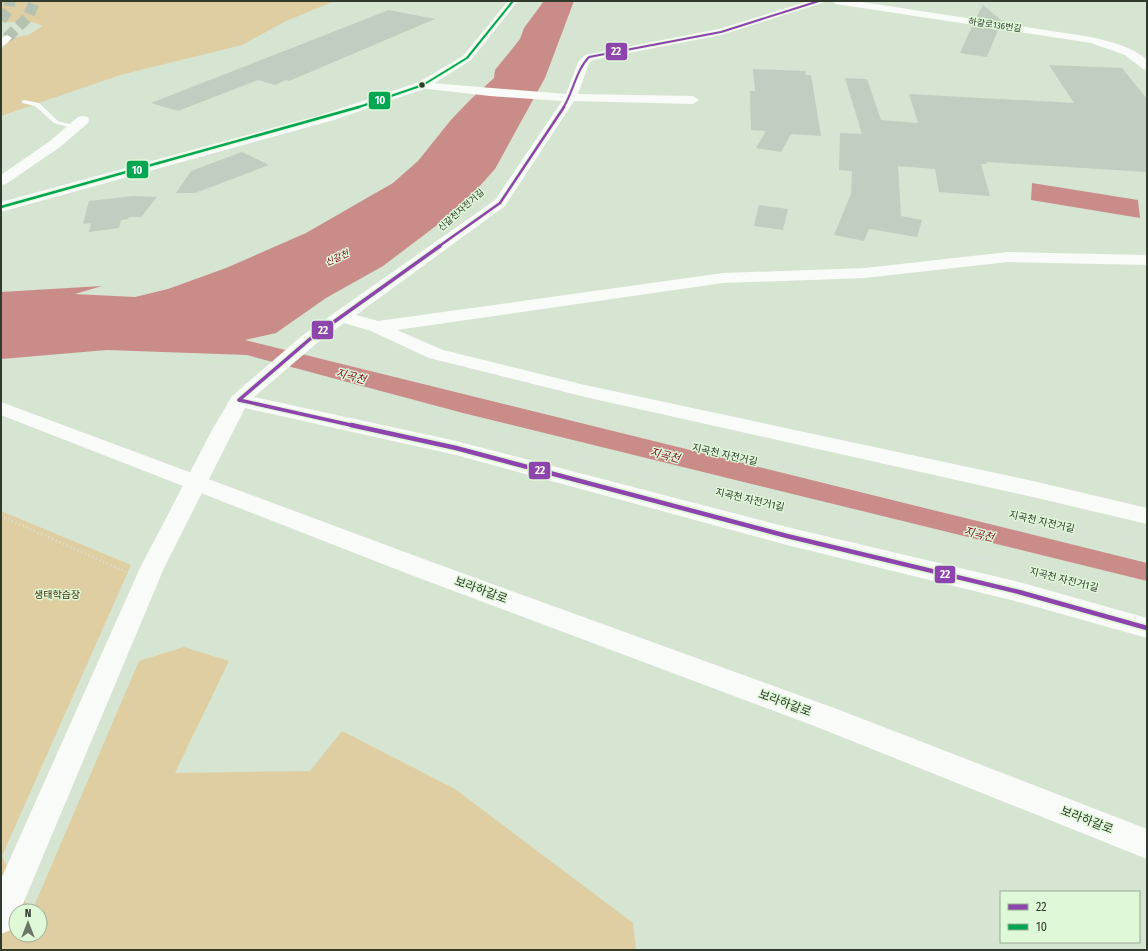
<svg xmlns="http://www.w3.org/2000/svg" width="1148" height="951" font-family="'Fira Sans Condensed','Noto Sans KR',sans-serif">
<rect width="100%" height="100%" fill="#d6e4d2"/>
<path fill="#dfcea2" d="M1 1H335L286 21 242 45 120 75 1 116V50L9 39 28 35 43 26 32 22H1Z
M1 511 131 565 2 856 30 911H16V935H40V911H32L139 661 184 647 229 661 175 773 310 771 342 731 455 789 633 923 636 950H1Z"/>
<path fill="#ca8c89" d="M544 1H574L545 78 495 169 461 207 383 266 326 298 276 333 245 340 1147 563V581L463 413 247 355 107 350 1 359V292L102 286 75 294 135 297 168 289 226 268 306 233 393 183 418 161 450 121 470 100 494 78 495 70 520 39 524 28Z
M1032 183 1138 200 1140 218 1031 200Z"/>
<path fill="#c0cdc1" d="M983 5 1002 21 1001 22 976 18Z
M389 10 435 19 289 81 286 80 275 85 258 80 178 111 151 103Z
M972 26 998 30 987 57 960 53Z
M1049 65 1122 68 1147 99V172L986 162 987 164H981L990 196 939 192 935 169 898 166 901 216 922 220 917 237 869 229 864 241 834 235 851 194 852 171 839 170 840 133 862 134 845 78 867 79 881 120 918 123 909 94 1074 103Z
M753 69 805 71 806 75H811L821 136 791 134 781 152 756 148 766 131 751 130 750 91H755Z
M242 152 269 165 195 193H176L191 171Z
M133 196 157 197 141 217H129L128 219 121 220 119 228 89 232 91 223 83 224 89 201Z
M759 205 788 209 783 230 754 226Z"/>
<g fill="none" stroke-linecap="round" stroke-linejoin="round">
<path stroke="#b5c2b1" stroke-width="11" stroke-dasharray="11 5.5" stroke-linecap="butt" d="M1 20 9 9 10 1
M7 38 28 17 35 1"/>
<path stroke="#daded9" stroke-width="1.5" stroke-dasharray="0.5 1.5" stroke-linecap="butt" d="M550 83 573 27 581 1
M469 203 487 187 538 111"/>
<path stroke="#daded9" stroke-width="2" stroke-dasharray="1 2.5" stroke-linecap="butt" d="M331 346 363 356 398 375 607 426
M404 376 420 365
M288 382 410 418
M217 399 204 367 220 366 244 372
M328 400 349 401
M415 419 473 426"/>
<path stroke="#daded9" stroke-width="2.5" stroke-dasharray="1 3" stroke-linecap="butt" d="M467 425 480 427 628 472 745 497 1147 600
M603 425C784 469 966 503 1147 545
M1 516 126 572"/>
<path fill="#f9fbf8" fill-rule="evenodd" d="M24 100 39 103 58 121 80 127 76 129 54 123 35 106 22 103V101Z"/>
<path fill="#f9fbf8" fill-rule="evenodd" d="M809 1H824L822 3 721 35 593 60 589 63 578 94 693 96 699 100 693 104 574 101 505 206 356 315 378 321 723 273 865 268 1008 252 1147 255V265L1008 262 865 278 723 283 397 330 443 350 585 385 1033 481 1147 508V524L1033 497 585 397 429 358 371 331 344 323 317 343 254 397 456 441 787 527 1019 582 1147 618V638L1019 602 787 545 456 455 245 408 164 568 20 911H16V921L13 929 1 934V879L140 568 211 432 232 396 303 335 495 200 562 101 490 96 419 88 417 85 419 82 566 94 578 62 585 55 719 29Z
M831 1H855L1091 37C1111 42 1132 46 1147 60V70L1143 69 1125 55 1091 43 836 4Z
M83 116 88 117 89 120 88 123 60 147 6 184 1 185V175L50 141 78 117Z"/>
<path fill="#f9fbf8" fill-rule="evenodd" d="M1 402 429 561 837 709 1147 829V859L817 727 411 575 1 415Z"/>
<path fill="#f9fbf8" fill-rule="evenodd" d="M508 1H518L471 60 427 88 334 120 1 212V202L324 114 419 82 463 56Z"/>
<path fill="#f9fbf8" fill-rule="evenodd" d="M7 35 12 38 5 45 1 46V38Z"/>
<defs>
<path id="bus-1-far3" d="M563 108C573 93 576 70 589 57L721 32 819 1"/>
<path id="bus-1-far2" d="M438 247 500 203 564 107"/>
<path id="bus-1-far1" d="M355 426 239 400 310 339 440 246"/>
<path id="bus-1" d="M351 425 456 448 787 536 1019 592 1147 628"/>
<path id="bus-2-far1" d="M356 108 423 85 467 58 513 1"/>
<path id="bus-2" d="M1 207 359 107"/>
</defs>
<use href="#bus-1-far3" stroke="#dff8d8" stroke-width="3.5"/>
<use href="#bus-1-far2" stroke="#dff8d8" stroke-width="4.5"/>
<use href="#bus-1-far1" stroke="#dff8d8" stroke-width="6"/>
<use href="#bus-1" stroke="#dff8d8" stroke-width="8"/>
<use href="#bus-2-far1" stroke="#dff8d8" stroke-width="3.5"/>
<use href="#bus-2" stroke="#dff8d8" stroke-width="4.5"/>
<use href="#bus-1-far3" stroke="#8e44ad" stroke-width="2"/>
<use href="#bus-1-far2" stroke="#8e44ad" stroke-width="2.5"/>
<use href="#bus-1-far1" stroke="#8e44ad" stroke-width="3.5"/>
<use href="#bus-1" stroke="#8e44ad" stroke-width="4.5"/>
<use href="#bus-2-far1" stroke="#00a651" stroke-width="2"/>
<use href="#bus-2" stroke="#00a651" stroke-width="2.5"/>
</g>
<circle fill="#303a2d" stroke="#dff8d8" stroke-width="1.5" cx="422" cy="85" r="3.5"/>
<g text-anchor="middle" stroke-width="3" stroke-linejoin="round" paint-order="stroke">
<g font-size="9" fill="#303a2d" stroke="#dff8d8">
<text transform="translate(995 25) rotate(8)" y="3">하갈로136번길</text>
<text transform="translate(461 210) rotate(-42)" y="3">신갈천자전거길</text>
</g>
<g font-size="9" font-style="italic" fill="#860c25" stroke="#dff8d8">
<text transform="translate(337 258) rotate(-25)" y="3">신갈천</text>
</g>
<g font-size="10" fill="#303a2d" stroke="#dff8d8">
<text transform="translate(725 454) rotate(13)" y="4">지곡천 자전거길</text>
<text transform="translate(750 499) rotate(13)" y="4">지곡천 자전거1길</text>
<text transform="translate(1042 521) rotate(13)" y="4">지곡천 자전거길</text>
<text transform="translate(1064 579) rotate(14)" y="4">지곡천 자전거1길</text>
</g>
<g font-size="10" fill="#3d2801" stroke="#dff8d8">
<text x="57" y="598">생태학습장</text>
</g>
<g font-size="11" font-style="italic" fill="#860c25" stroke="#dff8d8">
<text transform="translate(351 376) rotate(15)" y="4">지곡천</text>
<text transform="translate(665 455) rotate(14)" y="4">지곡천</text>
<text transform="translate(979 534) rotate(14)" y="4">지곡천</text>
</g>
<g font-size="12" fill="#303a2d" stroke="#dff8d8">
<text transform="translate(481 590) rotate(20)" y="4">보라하갈로</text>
<text transform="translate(785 703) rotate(20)" y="4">보라하갈로</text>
<text transform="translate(1087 820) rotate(21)" y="4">보라하갈로</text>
</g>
</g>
<g stroke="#dff8d8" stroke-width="1.5">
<rect x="605" y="42" width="23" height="19" rx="4" fill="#8e44ad"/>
<rect x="368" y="91" width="23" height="19" rx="4" fill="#00a651"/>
<rect x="126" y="160" width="23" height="19" rx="4" fill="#00a651"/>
<rect x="311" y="320" width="23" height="20" rx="4" fill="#8e44ad"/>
<rect x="528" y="461" width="23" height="19" rx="4" fill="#8e44ad"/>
<rect x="934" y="565" width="22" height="19" rx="4" fill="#8e44ad"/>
</g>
<g font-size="11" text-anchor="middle" font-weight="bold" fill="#fff">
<text x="616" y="55">22</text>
<text x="380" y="104">10</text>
<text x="137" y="174">10</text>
<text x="323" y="334">22</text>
<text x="540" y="474">22</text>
<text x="945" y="578">22</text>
</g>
<rect width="1148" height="951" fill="none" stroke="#303a2d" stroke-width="4"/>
<rect x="1000" y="891" width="140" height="52" fill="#dff8d8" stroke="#99ac94"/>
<rect x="1008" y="904" width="20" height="6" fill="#8e44ad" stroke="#99ac94"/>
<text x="1036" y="911" font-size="12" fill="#303a2d">22</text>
<rect x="1008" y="924" width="20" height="6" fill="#00a651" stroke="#99ac94"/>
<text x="1036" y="931" font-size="12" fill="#303a2d">10</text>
<g transform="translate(28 923)"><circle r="19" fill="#dff8d8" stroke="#99ac94"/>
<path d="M0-3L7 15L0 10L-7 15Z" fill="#6a7667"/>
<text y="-6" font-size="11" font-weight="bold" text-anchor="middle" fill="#303a2d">N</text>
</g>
</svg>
